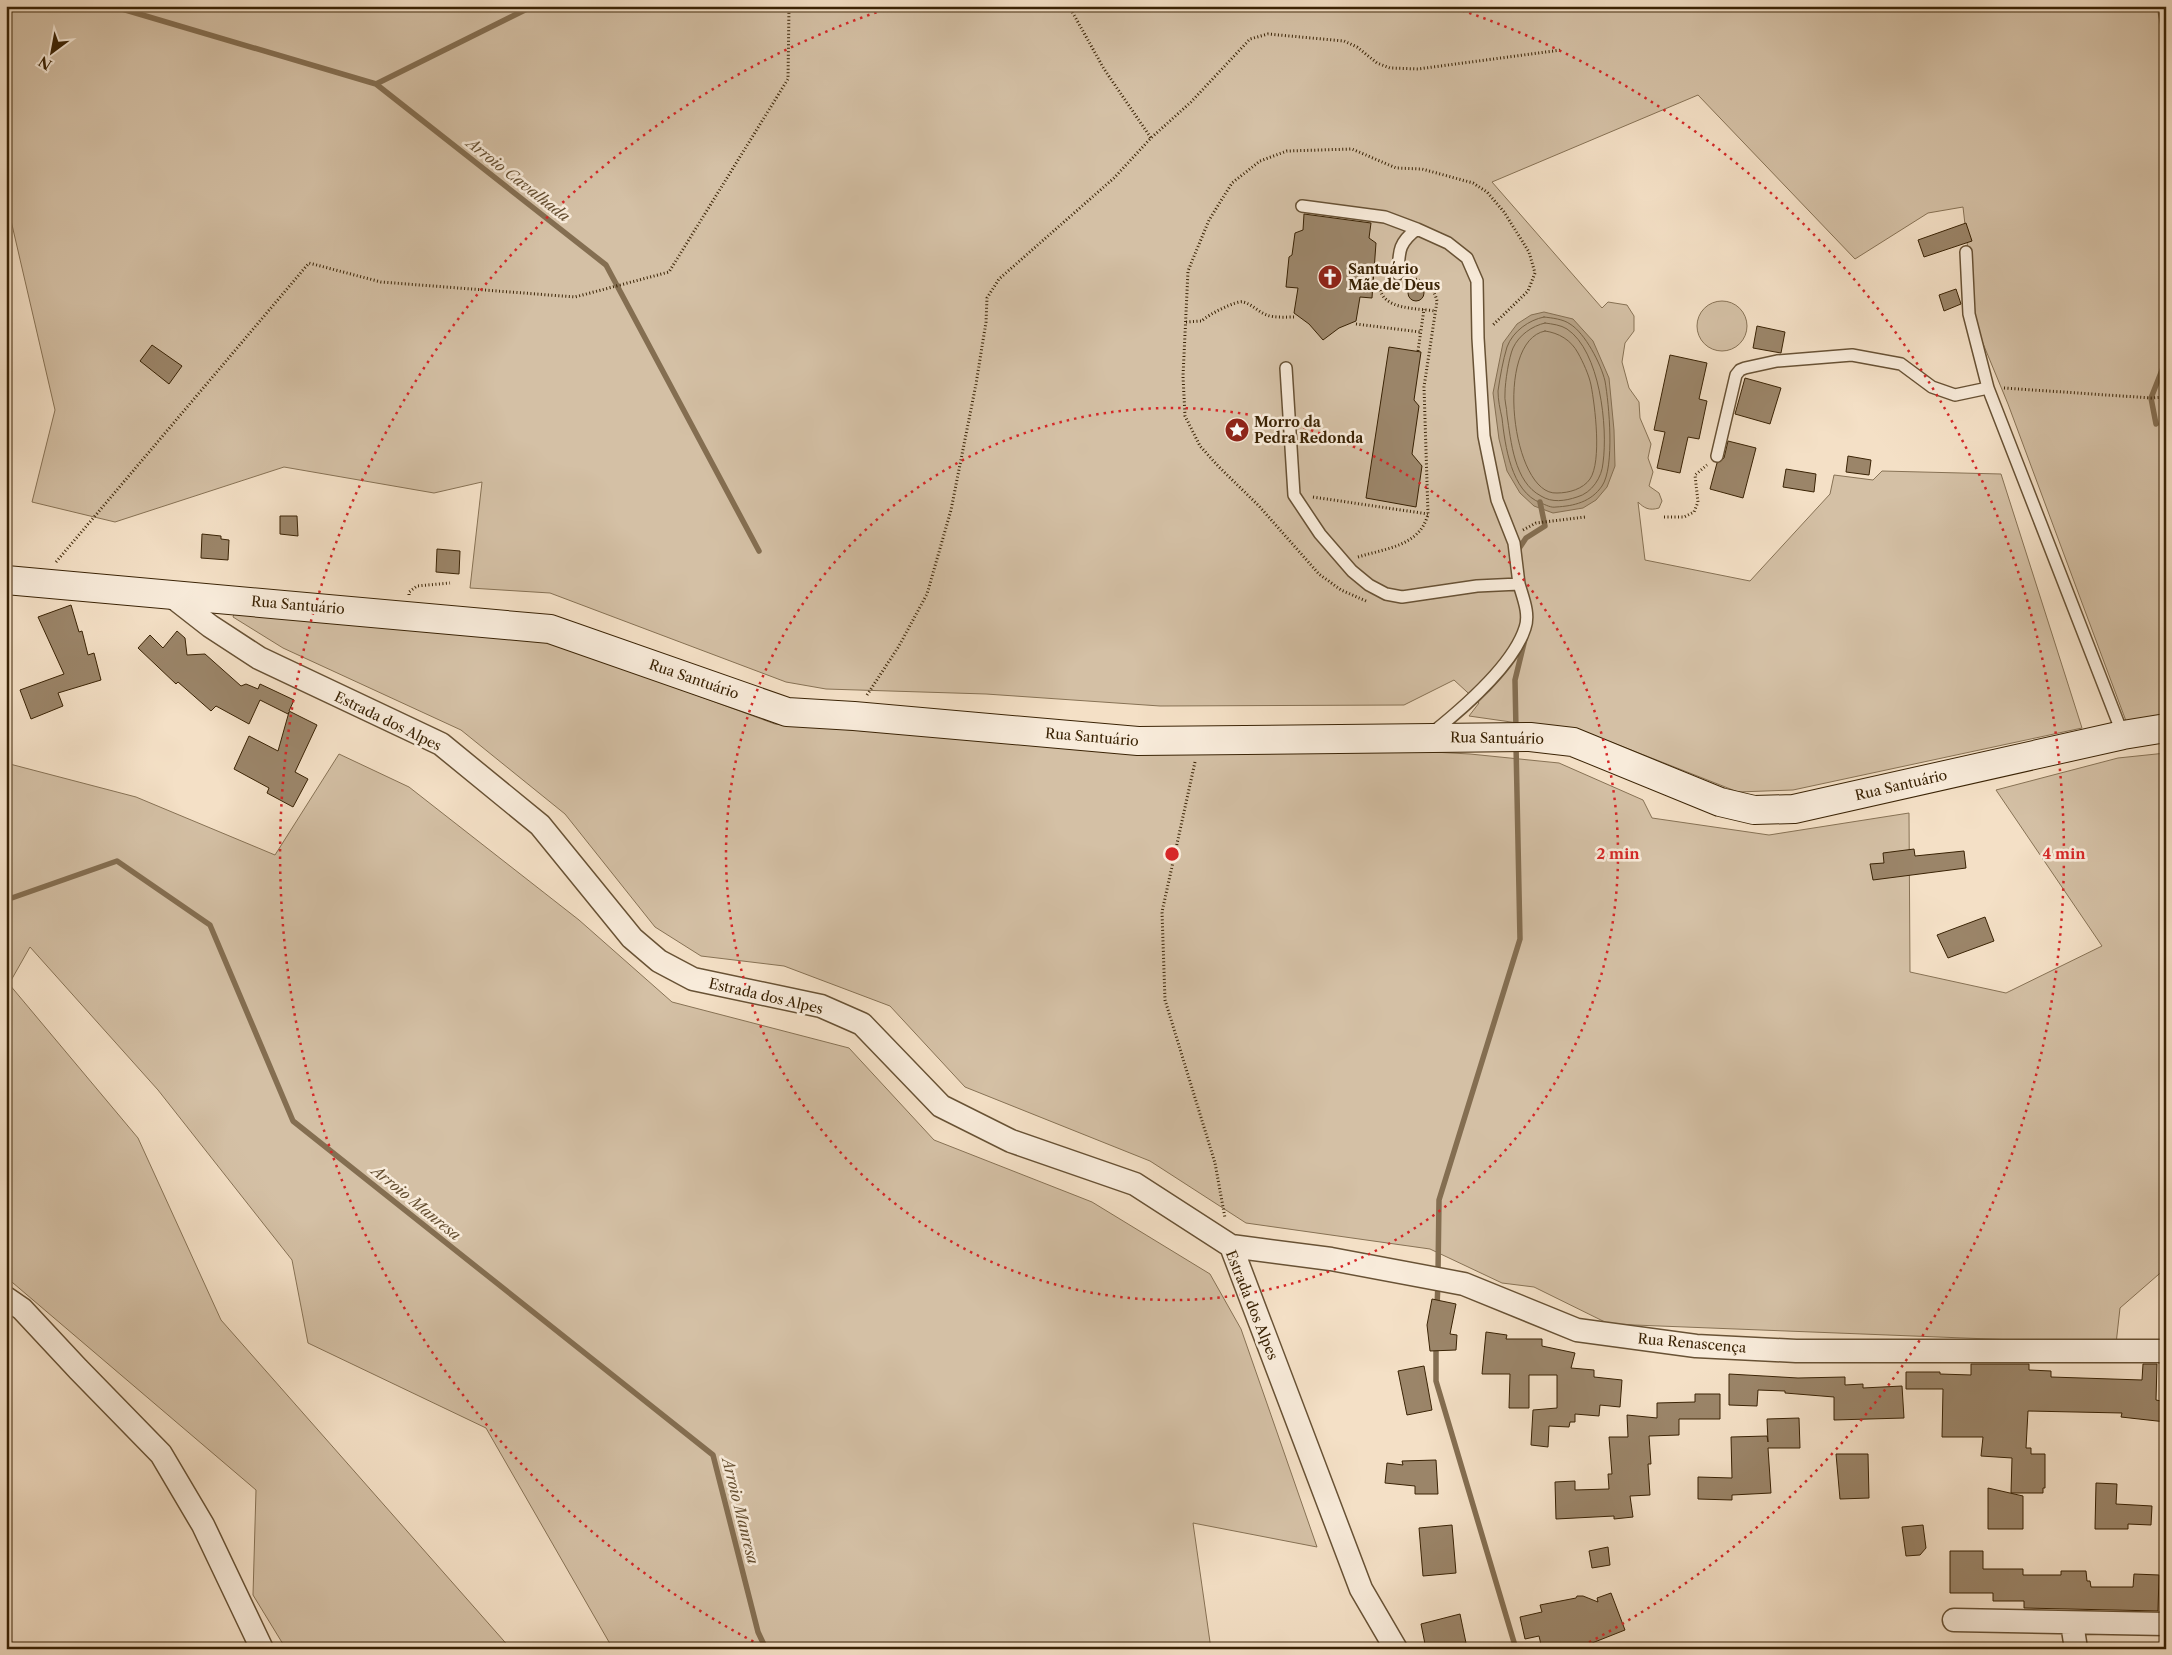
<svg xmlns="http://www.w3.org/2000/svg" width="2172" height="1655" font-family="'Libre Caslon Text',serif">
<rect width="100%" height="100%" fill="#f4e0c6"/>
<filter id="stains"><feTurbulence type="fractalNoise" baseFrequency=".004" numOctaves="4"/><feColorMatrix values="0 0 0 0 .2 0 0 0 0 .09 0 0 0 0 .02 0 0 0 .5 -.17"/></filter>
<radialGradient id="worn" r=".72"><stop offset=".6" stop-color="#630" stop-opacity="0"/><stop offset="1" stop-color="#630" stop-opacity=".3"/></radialGradient>
<path fill="#d4c0a5" stroke="#877255" d="M6 6H2166V714L2126 721 2008 404 1977 329 1963 207 1928 213 1855 259 1698 95 1492 182 1602 308 1608 302 1627 305 1634 316V331L1625 343 1622 362 1629 388 1639 402 1640 418 1651 444 1648 458 1653 472 1649 486 1659 493 1662 501 1659 508C1649 511 1644 508 1638 502L1645 560 1750 581 1830 494 1834 475 1873 480 1882 471 2001 474 2082 728 1793 790 1738 792 1588 733 1469 716 1479 703 1454 680 1404 705 1160 706 986 694 826 689 786 682 550 593 470 588 482 482 434 493 284 467 115 522 32 502 55 410 6 199Z
M1697 326a25 25 0 1 1 50 0a25 25 0 1 1-50 0Z
M235 611 546 640 775 724 1162 754 1395 750 1470 754 1559 763 1643 800 1652 818 1769 835 1909 813 1910 972 2006 993 2102 946 1996 790 2118 758 2166 753V1268L2120 1308 2116 1344 1609 1324 1534 1287 1502 1283 1430 1249 1246 1223 1150 1161 965 1087 890 1006 784 966 701 956 655 927 565 814 461 730 283 648 233 617Z
M339 754 409 787 579 920 672 1002 849 1048 934 1140 1092 1202 1210 1274 1241 1329 1317 1547 1193 1523 1211 1649H613L486 1428 308 1343 292 1260 158 1090 30 947 9 984 138 1138 221 1320 511 1649H286L253 1595 256 1490 6 1277V763L136 797 275 855Z"/>
<path fill="#b5a084" stroke="#846e51" d="M1544 312 1573 319 1593 341 1609 378 1614 430 1615 466 1607 487 1596 500 1583 508 1553 513 1534 506 1520 493 1507 471 1499 439 1493 393 1503 343 1517 324 1531 315Z"/>
<g fill="none" stroke-linecap="round" stroke-linejoin="round">
<path stroke="#786244" stroke-width="1" d="M1544 317C1552 318 1563 319 1570 324 1585 333 1601 364 1605 381 1609 404 1615 467 1602 486 1591 502 1574 506 1556 507 1551 508 1546 505 1541 503 1511 492 1505 445 1502 418 1500 409 1498 400 1498 391 1500 377 1503 360 1507 347 1513 331 1529 320 1544 317Z
M1545 323C1552 324 1561 325 1567 329 1600 351 1608 427 1603 463 1602 477 1592 493 1577 497 1565 501 1552 503 1541 496 1514 482 1511 441 1507 415 1507 408 1504 400 1505 393 1505 382 1509 357 1513 348 1519 335 1532 326 1545 323Z
M1545 331C1559 333 1571 340 1578 353 1583 362 1589 375 1591 385 1595 406 1602 461 1590 479 1583 489 1569 493 1557 493 1512 496 1493 341 1545 331Z"/>
<path stroke="#846e51" stroke-width="5.5" d="M112 6 376 84 606 265 759 551
M2159 6 2166 41
M376 84 533 6
M2156 424 2151 398 2166 360
M1516 553 1526 538 1545 526 1540 502
M1516 731 1515 680 1525 639
M6 900 117 861 210 925 293 1121 713 1455 758 1632 766 1649
M1438 1274 1439 1200 1520 939 1516 745
M1437 1306 1438 1283
M1436 1343V1381L1516 1649"/>
</g>
<path fill="#9b8569" stroke="#3a2305" d="M1304 214 1371 223 1369 238 1376 243 1372 298 1360 297 1356 321 1339 328 1323 340 1309 324 1294 313 1298 288 1286 287 1289 257 1292 255 1295 233 1303 230Z
M1966 223 1972 241 1924 257 1918 240Z
M1408 293a8 8 0 1 1 16 0a8 8 0 1 1-16 0Z
M1956 289 1961 304 1944 311 1939 295Z
M1757 326 1785 332 1781 353 1753 348Z
M152 345 182 366 169 384 140 361Z
M1389 347 1421 352 1414 400 1419 406 1412 454 1422 466 1416 507 1366 498Z
M1670 355 1707 363 1699 399 1707 401 1699 439 1688 437 1680 473 1657 468 1665 432 1654 430Z
M1745 378 1781 388 1770 424 1735 414Z
M1728 441 1756 448 1743 498 1710 489 1717 463 1724 458Z
M1848 456 1871 460 1869 475 1846 472Z
M1786 469 1816 474 1814 492 1783 487Z
M280 516H297L298 536 280 534Z
M202 534 221 536V539L229 540 228 560 201 558Z
M437 549 460 551 459 574 436 572Z
M71 605 79 632 82 631 88 655 94 653 101 680 58 693 63 706 31 719 20 690 64 674 38 617Z
M177 631 185 638 187 655 205 654 241 686 246 684 258 689 260 684 294 700 289 711 317 725 295 772 308 779 293 807 267 793 269 788 234 769 249 736 278 751 289 712 288 714 260 700 249 724 216 706 211 711 178 682 176 684 138 648 150 635 163 648Z
M1914 849 1915 856 1964 851 1966 868 1873 880 1870 864 1884 863 1883 853Z
M1985 917 1994 941 1948 958 1937 935Z
M1432 1299 1456 1304 1450 1334 1457 1335 1456 1350 1430 1351 1427 1325Z
M1486 1332 1507 1335 1506 1339H1542V1346L1575 1353 1571 1368 1594 1370V1377L1622 1380 1620 1407 1600 1405 1599 1416 1575 1414V1422H1570L1569 1427 1549 1426 1548 1447 1531 1445 1533 1410 1557 1408V1375H1529V1408H1509L1510 1374H1482Z
M1971 1364H2029V1370L2051 1371V1377L2142 1380 2143 1364H2157L2156 1400 2166 1402V1422L2121 1417 2122 1413 2028 1411 2026 1448H2031V1454H2045V1488H2043V1493H2011L2012 1458 1981 1456 1983 1437H1942L1943 1389H1906V1372H1940V1374L1971 1375Z
M1424 1366 1432 1410 1407 1415 1398 1371Z
M1729 1374 1798 1378 1845 1377V1385L1863 1384V1388L1902 1386 1904 1418 1834 1420V1397L1785 1393V1391L1758 1390 1757 1406 1729 1405Z
M1695 1394H1720V1419H1679V1435L1649 1436 1651 1464H1648L1650 1495 1630 1496 1633 1517 1614 1519V1516L1556 1519 1555 1482 1575 1481V1490L1609 1489 1608 1474H1612L1609 1437H1628L1627 1415 1657 1418V1403L1695 1402Z
M1799 1418 1800 1448H1768L1771 1493 1732 1495V1500L1698 1499V1477L1732 1478 1731 1437 1767 1436 1768 1442 1767 1419Z
M1836 1454H1868L1869 1498 1840 1499Z
M1436 1460 1438 1494H1415V1486L1385 1483 1387 1463 1403 1465 1402 1461Z
M2096 1483 2117 1484 2116 1504 2152 1506 2151 1525 2128 1524V1529H2095Z
M1988 1488 2023 1496V1529H1988Z
M1452 1525 1456 1573 1423 1576 1419 1528Z
M1923 1525 1926 1548 1920 1555 1906 1556 1902 1527Z
M1608 1547 1610 1565 1592 1568 1589 1551Z
M1950 1551H1983V1569H2023V1575H2061V1571H2086L2087 1581H2090L2091 1587H2133L2134 1574 2159 1575 2158 1611 2024 1608V1601H1993V1593H1950Z
M1611 1593 1625 1630 1577 1649H1542L1539 1636 1525 1639 1520 1617 1542 1612 1540 1605 1576 1598 1577 1596H1583L1598 1602 1597 1598Z
M1460 1614 1466 1643 1454 1645 1455 1649H1426L1421 1624Z"/>
<g fill="none" stroke-linecap="round" stroke-linejoin="round">
<defs>
<path id="lane" d="M1302 206 1385 217 1417 229
M1966 252 1969 314 1988 388 2123 735
M1398 274C1399 252 1398 243 1417 229L1448 243 1467 258 1477 281 1478 338 1484 436 1497 500 1514 543 1519 584
M1286 368 1294 495 1320 534 1352 571 1369 585 1386 594 1402 597 1477 586 1519 584C1523 598 1530 614 1525 628 1513 666 1462 709 1432 733
M1717 456 1736 375 1740 370 1745 368 1777 361 1852 355 1901 364 1932 387 1955 395 1988 388"/>
<path id="street" d="M169 594 210 626 259 658 441 744 540 825 632 938 659 961 693 979 821 1006 862 1024 941 1106 1011 1141 1135 1184 1231 1246 1361 1589 1396 1649
M1231 1246 1331 1259 1464 1284 1577 1330 1696 1346 1796 1351H2166
M6 1298 22 1309 78 1369 161 1454 203 1525 262 1649
M1954 1620 2166 1624
M2072 1623 2076 1649"/>
<path id="secondary" d="M6 580 550 629 787 712 854 716 1138 741 1530 737 1573 742 1720 802 1754 810 1794 809 2123 735 2166 728"/>
</defs>
<use href="#lane" stroke="#685235" stroke-width="14"/>
<use href="#street" stroke="#685235" stroke-width="25"/>
<use href="#secondary" stroke="#3a2305" stroke-width="30"/>
<path stroke="#3a2305" stroke-width="3" stroke-dasharray="1 2.5" stroke-linecap="butt" d="M1069 6 1104 69 1151 138
M1387 283 1380 288C1383 310 1417 308 1435 311
M1186 322 1202 321C1207 315 1237 300 1243 302 1252 304 1258 312 1267 315 1274 318 1286 317 1294 317
M1356 324 1420 332
M1418 351 1424 309
M2004 388 2151 398 2166 397
M1313 497 1428 514
M1664 517H1684L1694 512 1698 502 1695 475 1707 465
M1523 530 1536 523 1585 517
M1358 557C1387 548 1420 546 1428 514L1424 387 1437 301C1433 285 1425 281 1410 278
M56 562 309 263 381 282 575 297 669 272 788 79 789 6
M409 595V592L417 586 450 583
M1366 601 1341 590 1319 574 1259 506 1219 467 1200 446 1185 416 1183 376 1188 271 1209 220 1232 183 1260 161 1287 151 1352 149 1396 168 1422 169 1473 183 1487 192 1504 212 1529 252 1535 273 1528 291 1493 325
M867 695 899 646 927 594 951 510 976 384 986 322 987 298 999 279 1114 178 1151 138 1191 102 1250 39 1268 34 1344 41 1357 47 1377 63 1390 68 1418 69 1561 50
M1195 762 1162 912 1165 1000 1215 1163 1225 1218"/>
<use href="#lane" stroke="#f8ebda" stroke-width="11"/>
<use href="#street" stroke="#f8ebda" stroke-width="22"/>
<use href="#secondary" stroke="#f8ebda" stroke-width="28"/>
</g>
<g fill="none" stroke="#d62828" stroke-width="2.5" stroke-dasharray="2.5 5">
<circle cx="1172" cy="854" r="446"/>
<path d="M760 1645A892 892 0 0 1 889 8M1455 8A892 892 0 0 1 1584 1645"/>
</g>
<defs>
<symbol id="church-disc" viewBox="-11 -11 22 22"><circle r="9.5" fill="#8f2418" stroke="#f8ebda"/><path d="M-1.2-6h2.4v3.5h3.3v2.4h-3.3V6h-2.4V-.1h-3.3v-2.4h3.3Z" fill="#fff"/></symbol>
<symbol id="sight-disc" viewBox="-11 -11 22 22"><circle r="9.5" fill="#8f2418" stroke="#f8ebda"/><path d="M0-6L1.8-2.2L6-1.7L2.9 1.2L3.7 5.4L0 3.3L-3.7 5.4L-2.9 1.2L-6-1.7L-1.8-2.2Z" fill="#fff"/></symbol>
</defs>
<g fill-rule="evenodd">
<use href="#church-disc" x="1316" y="263" width="28" height="28"/>
<use href="#sight-disc" x="1223" y="416" width="28" height="28"/>
</g>
<g text-anchor="middle" stroke-width="5" stroke-linejoin="round" paint-order="stroke">
<g font-size="14" font-weight="bold" fill="#3a2305" stroke="#f8ebda" text-anchor="start">
<text x="1348" y="274">Santuário<tspan x="1348" dy="16">Mãe de Deus</tspan></text>
<text x="1254" y="427">Morro da<tspan x="1254" dy="16">Pedra Redonda</tspan></text>
</g>
<g font-size="14" fill="#3a2305" stroke="#f8ebda">
<text transform="translate(298 605) rotate(5)" y="5">Rua Santuário</text>
<text transform="translate(694 679) rotate(19)" y="5">Rua Santuário</text>
<text transform="translate(388 721) rotate(26)" y="5">Estrada dos Alpes</text>
<text transform="translate(1092 737) rotate(5)" y="5">Rua Santuário</text>
<text transform="translate(1497 738) rotate(1)" y="5">Rua Santuário</text>
<text transform="translate(1901 785) rotate(-13)" y="5">Rua Santuário</text>
<text transform="translate(766 996) rotate(13)" y="5">Estrada dos Alpes</text>
<text transform="translate(1252 1305) rotate(68)" y="5">Estrada dos Alpes</text>
<text transform="translate(1692 1343) rotate(5)" y="5">Rua Renascença</text>
</g>
<g font-size="15" font-style="italic" fill="#654f31" stroke="#f8ebda">
<text transform="translate(518 180) rotate(38)" y="5">Arroio Cavalhada</text>
<text transform="translate(416 1203) rotate(39)" y="5">Arroio Manresa</text>
<text transform="translate(740 1511) rotate(76)" y="5">Arroio Manresa</text>
</g>
</g>
<circle cx="1172" cy="854" r="8" fill="#d62828" stroke="#f8ebda" stroke-width="2.5"/>
<g font-size="15" text-anchor="middle" font-weight="bold" fill="#d62828" stroke="#f8ebda" stroke-width="5" stroke-linejoin="round" paint-order="stroke">
<text x="1618" y="859">2 min</text>
<text x="2064" y="859">4 min</text>
</g>
<rect width="2172" height="1655" fill="none" stroke="#f4e0c6" stroke-width="25"/>
<rect x="8" y="8" width="2157" height="1640" fill="none" stroke="#3a2305" stroke-width="2.5"/>
<rect x="12" y="12" width="2147" height="1630" fill="none" stroke="#3a2305"/>
<g transform="translate(52 52) rotate(212)" stroke="#f8ebda" stroke-width="4" paint-order="stroke">
<path d="M0-4L9 19L0 12L-9 19Z" fill="#3a2305"/>
<text y="-8" font-size="14" font-weight="bold" text-anchor="middle" fill="#3a2305">N</text>
</g>
<rect width="100%" height="100%" filter="url(#stains)"/>
<rect width="100%" height="100%" fill="url(#worn)"/>
</svg>
